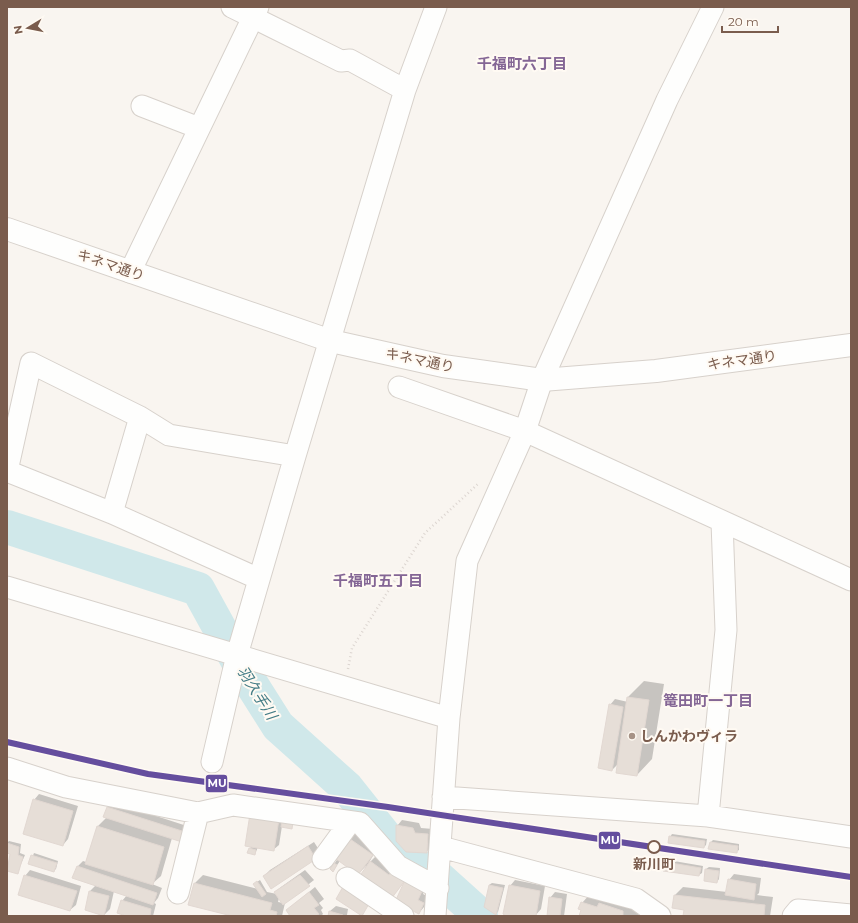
<svg xmlns="http://www.w3.org/2000/svg" width="858" height="923" font-family="Montserrat,'Noto Sans JP',sans-serif">
<rect width="100%" height="100%" fill="#f9f5f0"/>
<path fill="#0003" fill-rule="evenodd" d="M644 681 664 684 652 759 637 775 619 763 612 770 610 705 615 699 628 702V697Z
M39 794 78 806 68 839 63 845 34 800Z
M113 802 190 827 172 838 161 876 152 884 162 888 158 898 154 903 156 904 153 916H130L122 901 127 895 114 891 110 909 104 915 90 891 96 885 77 867 83 861 86 862 97 827 107 817 108 807Z
M251 815 295 820 291 828 282 826 279 845 273 850 258 847 255 854 250 848 252 846Z
M402 820 419 823 421 828 433 829 432 847 426 852 397 826Z
M356 834 377 849 368 864 376 856 428 883 423 894 429 897 424 907 419 913 404 882 391 898 366 866 358 874 340 861 335 868 331 869 353 835Z
M672 834 707 839 706 845 704 847 670 837Z
M713 840 739 844V850L736 852 711 842Z
M9 841 21 844 20 853 25 855 17 873 7 870 11 853 7 852V843Z
M314 842 321 853 264 876 270 870Z
M34 853 58 861 56 869 53 871 30 863Z
M668 860 703 866 702 873 699 875 666 862Z
M709 867 720 868 719 879 717 882 706 869Z
M30 870 81 886 76 905 70 910 25 876Z
M305 870 314 880 285 903 282 916H236L195 883 203 875 258 889 257 882 260 880 267 892 277 894 275 892 281 887ZM279 898 283 903 278 902Z
M734 874 761 878 759 893 757 895 773 897 770 916H684L685 909 673 907 675 895 683 887 727 892 729 880Z
M515 880 545 886 541 909 535 916H507L510 886Z
M492 883 505 885 498 912 496 914 489 885Z
M315 887 324 899 319 903 323 908 321 910 323 914 321 916H291L287 910Z
M555 892 567 894 564 916H548L550 898Z
M590 894 639 911 638 916H580L582 910V903Z
M336 906 348 909 347 915 352 916H329L330 911Z"/>
<g fill="none" stroke-linecap="round" stroke-linejoin="round">
<path stroke="#d0e8ea" stroke-width="34" d="M7 527 198 589 242 669 278 726 347 788 405 861 431 871 481 916"/>
</g>
<path fill="#e6ded7" stroke="#e2d8d2" d="M627 697 649 700 637 776 616 773Z
M609 704 623 707 612 771 598 768Z
M33 799 73 811 63 846 23 834Z
M107 807 185 832 182 842 103 817Z
M250 814 279 819 274 851 245 846Z
M282 820 293 822 292 829 281 827Z
M396 825 413 828 415 833 428 834 427 853 406 852 396 841Z
M97 826 164 847 153 885 85 864Z
M669 836 705 841 704 848 668 843Z
M350 839 373 855 358 875 332 856Z
M710 842 738 846 737 853 708 849Z
M7 843 19 847 18 855 23 857 18 874 7 871 10 854 7 853Z
M308 846 316 859 271 889 263 876Z
M249 848 256 850 255 855 247 853Z
M31 855 57 863 54 872 28 864Z
M370 861 389 875 391 872 404 882 391 899 359 877Z
M665 862 701 868 699 876 663 871Z
M334 863 337 865 333 872 330 869Z
M77 866 157 893 153 905 72 878Z
M705 869 719 871 717 883 704 881Z
M24 875 77 891 70 911 18 895Z
M300 875 310 886 283 905 274 892Z
M728 879 756 884 754 900 725 895Z
M405 880 423 889 418 900 424 903 419 914 395 902Z
M257 881 266 894 262 897 253 884Z
M194 883 272 903 270 910 277 912 276 916H232L188 905Z
M344 885 370 902 362 916 336 899Z
M489 885 503 888 496 915 484 907Z
M509 885 540 891 536 916H506L503 914Z
M89 891 109 896 104 916 85 910Z
M309 892 319 905 314 908 319 914 316 916H290L286 910Z
M674 895 765 905 764 916H683L684 910 672 908Z
M549 897 562 899 560 916H547Z
M121 900 151 909 150 916H126L117 913Z
M581 902 597 907 599 903 623 911V916H579L581 910 578 909Z
M329 911 343 915V916H328Z"/>
<g fill="none" stroke-linecap="round" stroke-linejoin="round">
<defs>
<path id="minor" d="M232 7 341 61 350 60 405 90
M142 106 199 128
M130 272 258 7
M399 387 525 431 851 580
M7 471 31 363 140 417 169 435 295 456
M7 471 112 513 259 579
M112 513 140 417
M7 587 449 718
M212 762 237 655 295 456 405 90 436 7
M7 768 66 787 198 813 178 893
M443 797 708 816 851 837
M198 813 233 805 360 823 398 866 438 888
M708 816 726 630 722 522
M441 847 636 899 660 916
M323 859 350 822
M347 878 403 916
M435 916 449 718 467 561 525 431 542 380 667 100 713 7
M793 916 798 910 851 915"/>
<path id="tertiary" d="M7 229 331 341 443 366 542 380 656 371 851 345"/>
</defs>
<use href="#minor" stroke="#d7d1cb" stroke-width="23"/>
<use href="#tertiary" stroke="#d7d1cb" stroke-width="24"/>
<path stroke="#dcd5d0" stroke-width="2.5" stroke-dasharray="1 3" stroke-linecap="butt" d="M348 669 352 648 425 533 479 483"/>
<use href="#minor" stroke="#fefefd" stroke-width="21"/>
<use href="#tertiary" stroke="#fefefd" stroke-width="22"/>
<defs>
<path id="rail-1" d="M7 742 148 774 388 807 851 877"/>
</defs>
<use href="#rail-1" stroke="#fffaf3" stroke-width="9"/>
<use href="#rail-1" stroke="#654e9e" stroke-width="6"/>
</g>
<circle fill="#a69286" stroke="#fffaf3" stroke-width="1.5" cx="632" cy="736" r="4"/>
<circle fill="#fffaf3" stroke="#7a5c4d" stroke-width="2" cx="654" cy="847" r="6"/>
<g text-anchor="middle" stroke-width="4" stroke-linejoin="round" paint-order="stroke">
<g font-size="14" fill="#7a5c4d" stroke="#fffaf3">
<text transform="translate(111 265) rotate(19)" y="5">キネマ通り</text>
<text transform="translate(420 360) rotate(12)" y="5">キネマ通り</text>
<text transform="translate(742 360) rotate(-8)" y="5">キネマ通り</text>
</g>
<g font-size="14" font-weight="bold" fill="#7a5c4d" stroke="#fffaf3" text-anchor="start">
<text x="640" y="741">しんかわヴィラ</text>
</g>
<g font-size="14" font-weight="bold" fill="#7a5c4d" stroke="#fffaf3">
<text x="654" y="869">新川町</text>
</g>
<g font-size="15" font-weight="bold" fill="#846695" stroke="#fffaf3">
<text x="522" y="69">千福町六丁目</text>
<text x="378" y="586">千福町五丁目</text>
<text x="708" y="706">篭田町一丁目</text>
</g>
<g font-size="15" font-style="italic" fill="#437c86" stroke="#fffaf3">
<text transform="translate(257 693) rotate(58)" y="5">羽久手川</text>
</g>
</g>
<g stroke="#fffaf3" stroke-width="1.5">
<rect x="205" y="774" width="23" height="19" rx="4" fill="#654e9e"/>
<rect x="598" y="831" width="23" height="19" rx="4" fill="#654e9e"/>
</g>
<g font-size="11" text-anchor="middle" font-weight="bold" fill="#fff">
<text x="217" y="787">MU</text>
<text x="610" y="844">MU</text>
</g>
<rect width="858" height="923" fill="none" stroke="#7a5c4d" stroke-width="16"/>
<g transform="translate(28 28) rotate(260)" stroke="#fffaf3" stroke-width="3" paint-order="stroke">
<path d="M0-3L7 15L0 10L-7 15Z" fill="#7a5c4d"/>
<text y="-6" font-size="11" font-weight="bold" text-anchor="middle" fill="#7a5c4d">N</text>
</g>
<path d="M722 26v6h56v-6" fill="none" stroke="#7a5c4d" stroke-width="2"/>
<text x="728" y="26" font-size="12" fill="#7a5c4d" stroke="#fffaf3" stroke-width="3" paint-order="stroke">20 m</text>
</svg>
